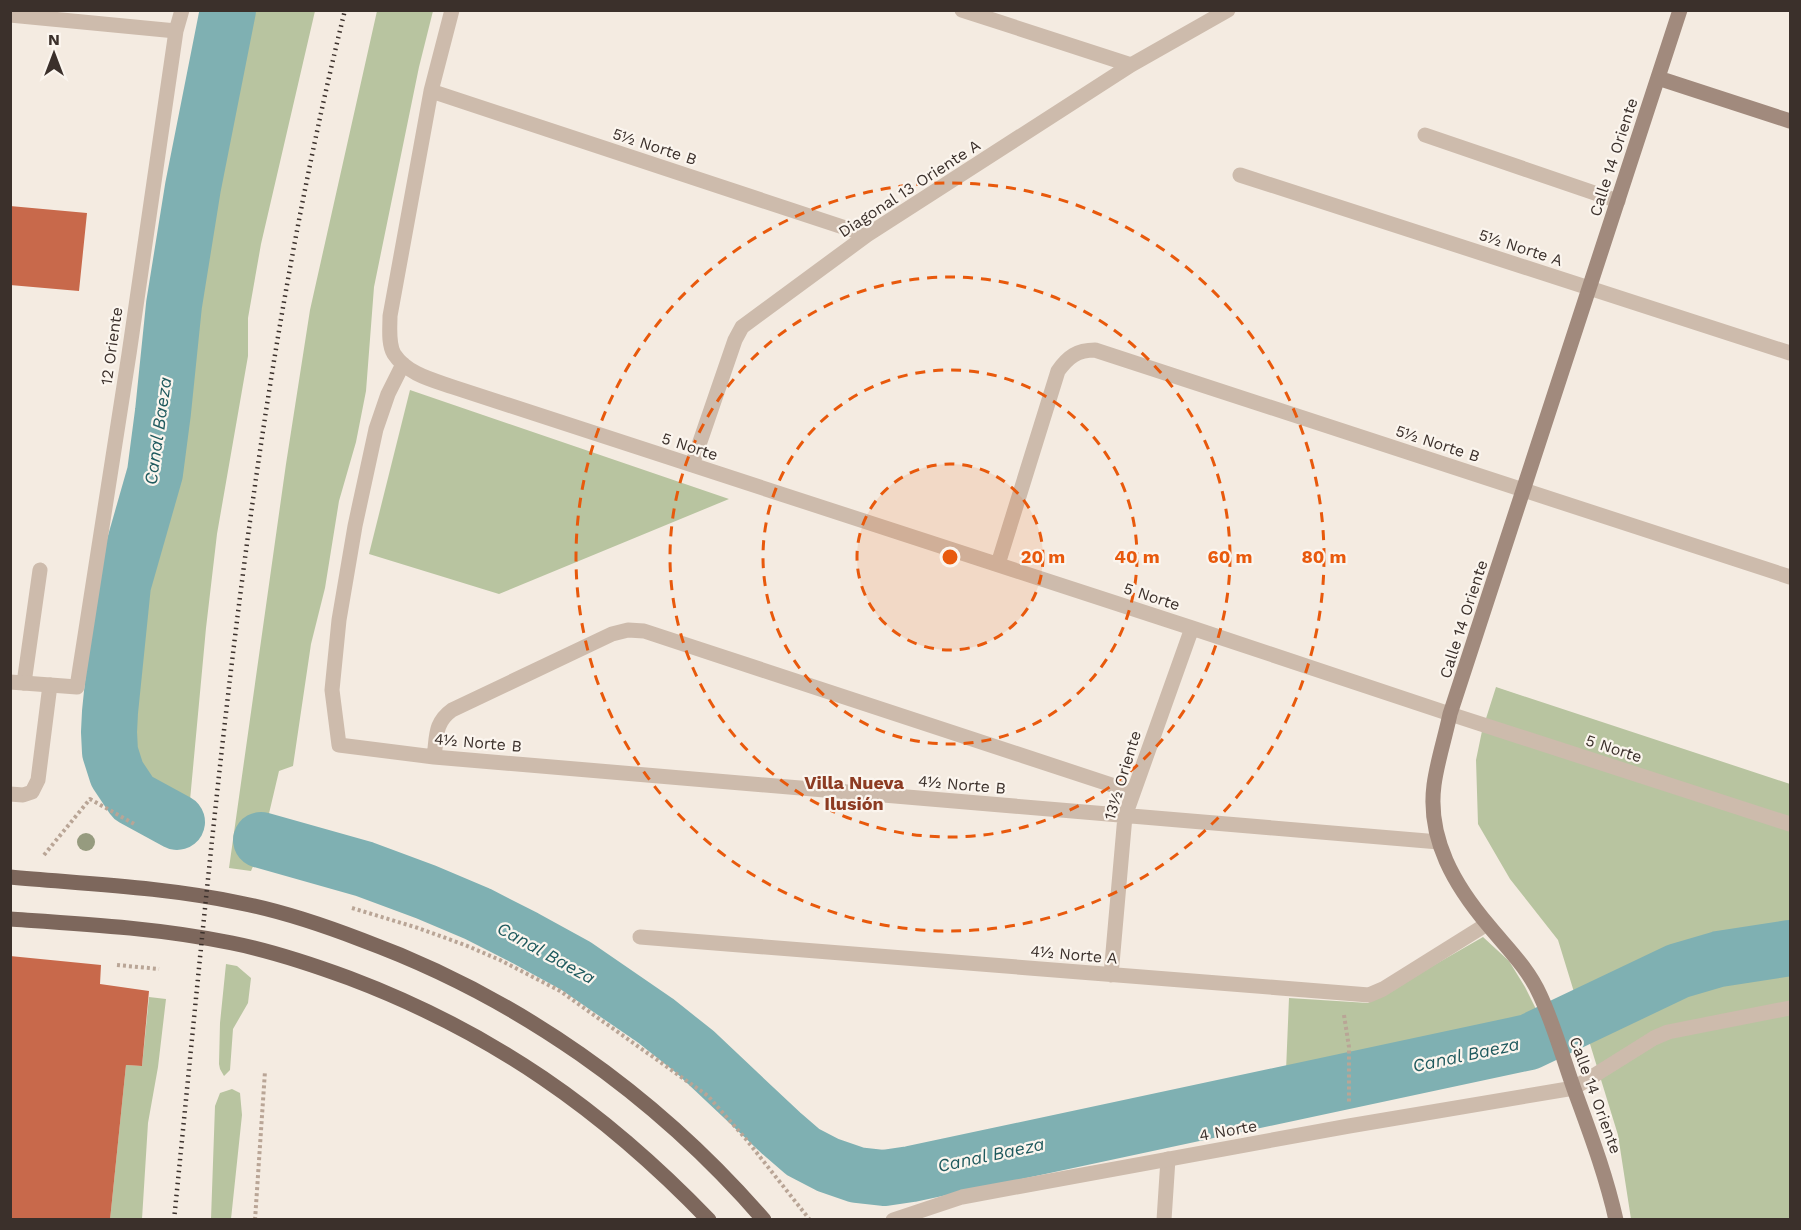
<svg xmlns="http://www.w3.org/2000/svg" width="1801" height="1230" font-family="'Work Sans',sans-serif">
<rect width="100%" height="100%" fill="#f4ebe1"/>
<path fill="#b8c4a0" d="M250 11H315L261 244 248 318V356L217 534 206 628 189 811 160 800 142 783 128 757 124 724 135 667 139 626 152 562 186 365 208 208Z
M377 11H433L419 67 374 287 366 391 356 442 339 501 325 588 311 644 293 766 279 771 267 822 259 825V852L251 871 229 868 286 464 310 310Z
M410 390 729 499 499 594 369 554Z
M1496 687 1790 784V1219H1631L1618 1135 1558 940 1510 879 1478 824 1476 760 1482 731Z
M1483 937 1509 961 1525 987 1540 1017 1430 1045 1286 1071 1289 998 1368 1003Z
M226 964 237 966 251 978 248 1003 233 1029 230 1070 224 1076 220 1069 219 1064 220 1023Z
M149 997 166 999 158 1067 148 1123 142 1219 110 1220 126 1065 142 1066Z
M232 1089 240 1093 242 1115 231 1219H211L215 1106 220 1093Z"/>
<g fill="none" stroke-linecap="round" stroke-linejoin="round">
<path stroke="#7fb0b2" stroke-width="56" d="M177 822 133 798 117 774 110 752 109 732 110 712 123 585 155 473 163 412 174 305 193 187 228 10
M261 840 364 869 426 892 478 914 525 938 576 966 656 1021 695 1052 781 1133 803 1152 828 1165 857 1175 884 1178 911 1174 1529 1042 1678 971 1719 959 1790 948"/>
</g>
<path fill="#c8694b" d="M10 206 87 213 79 291 10 285Z
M10 956 101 965 100 984 149 991 142 1066 126 1065 110 1220H10Z"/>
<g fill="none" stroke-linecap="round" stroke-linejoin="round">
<path stroke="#b9a596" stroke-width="4" stroke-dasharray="3 3" stroke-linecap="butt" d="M44 855 90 799 136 825
M352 908 418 928 465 945 500 960 560 991 708 1096 745 1138 810 1220
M117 965 159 969
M1344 1015 1349 1047V1103
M255 1220 265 1071"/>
<path stroke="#cdbbac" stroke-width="15" d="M24 683 40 570
M10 794 23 795 32 792 38 780 50 685
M1574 1088 1654 1038 1668 1032 1790 1008
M1164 1220 1168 1159"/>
<path stroke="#cdbbac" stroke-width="15" d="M452 10 431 91 390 316C390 328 388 344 394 354 407 374 433 380 453 387L1192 628 1450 714 1790 824
M962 10 1131 65
M10 15 176 31
M431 91 867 235
M1425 135 1618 201
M1240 175 1790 353
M403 364 388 394 376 429 355 526 339 620 332 690 339 745 434 757 1439 842
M692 465 735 340 742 327 867 235 1131 65 1228 10
M998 564 1058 371C1068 357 1077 350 1095 350L1790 577
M10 682 77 687 129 354 176 31 182 10
M434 757C437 737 434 723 452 710L612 634 628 630 644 631 1133 792
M640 937 1369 995 1383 989 1487 924
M1111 975 1125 816 1192 628
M893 1220 962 1197 1349 1126 1574 1088"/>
<path stroke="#a18a7d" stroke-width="15" d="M1658 78 1790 121
M1616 1220C1606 1175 1590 1133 1574 1089 1563 1058 1554 1025 1540 995 1528 968 1507 948 1489 926 1455 886 1427 839 1434 785 1437 762 1445 738 1450 714L1680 10"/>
<path stroke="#7d675c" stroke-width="15" d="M10 877C87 884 165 887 240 903 282 911 323 925 362 940 517 997 655 1094 764 1220
M10 919C85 924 159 928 232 943 272 951 311 964 349 978 492 1032 603 1110 709 1220"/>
<path stroke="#3b302b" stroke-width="4.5" stroke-dasharray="1.5 4.5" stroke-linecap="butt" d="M174 1220C215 815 247 406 345 10"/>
</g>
<circle fill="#969b7f" cx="86" cy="842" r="9"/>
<circle cx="950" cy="557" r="93" fill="#e8590c" fill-opacity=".12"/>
<g fill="none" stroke="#e8590c" stroke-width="3" stroke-dasharray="10 8">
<circle cx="950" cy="557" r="93"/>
<circle cx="950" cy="557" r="187"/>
<circle cx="950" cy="557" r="280"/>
<circle cx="950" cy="557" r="374"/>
</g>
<g text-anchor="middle" stroke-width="4.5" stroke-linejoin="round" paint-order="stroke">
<g font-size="16" fill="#3b302b" stroke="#fbf5ee">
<text transform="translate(655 146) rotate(18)" y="6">5½ Norte B</text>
<text transform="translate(1613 157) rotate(-72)" y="6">Calle 14 Oriente</text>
<text transform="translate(909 188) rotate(-33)" y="6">Diagonal 13 Oriente A</text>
<text transform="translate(1521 247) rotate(18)" y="6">5½ Norte A</text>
<text transform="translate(111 346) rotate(-82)" y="6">12 Oriente</text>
<text transform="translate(1438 443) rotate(18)" y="6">5½ Norte B</text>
<text transform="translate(690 446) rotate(18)" y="6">5 Norte</text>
<text transform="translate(1152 596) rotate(18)" y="6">5 Norte</text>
<text transform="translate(1463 619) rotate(-72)" y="6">Calle 14 Oriente</text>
<text transform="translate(478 742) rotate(5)" y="6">4½ Norte B</text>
<text transform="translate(1614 748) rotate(18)" y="6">5 Norte</text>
<text transform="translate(1122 775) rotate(-73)" y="6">13½ Oriente</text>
<text transform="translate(962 784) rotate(5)" y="6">4½ Norte B</text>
<text transform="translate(1074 954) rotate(5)" y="6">4½ Norte A</text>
<text transform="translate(1596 1095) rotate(70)" y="6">Calle 14 Oriente</text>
<text transform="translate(1228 1130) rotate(-10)" y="6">4 Norte</text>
</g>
<g font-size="18" font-style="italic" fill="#1f5a5e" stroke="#fbf5ee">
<text transform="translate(158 431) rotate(-82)" y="6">Canal Baeza</text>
<text transform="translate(546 953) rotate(29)" y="6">Canal Baeza</text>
<text transform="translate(1466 1055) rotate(-12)" y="6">Canal Baeza</text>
<text transform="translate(991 1155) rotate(-12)" y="6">Canal Baeza</text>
</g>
<g font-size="18" font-weight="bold" fill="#8c3b22" stroke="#fbf5ee">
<text x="854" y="789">Villa Nueva<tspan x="854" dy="21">Ilusión</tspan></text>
</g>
</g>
<circle cx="950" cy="557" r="9" fill="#e8590c" stroke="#fbf5ee" stroke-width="3"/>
<g font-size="18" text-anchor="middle" font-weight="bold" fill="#e8590c" stroke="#fbf5ee" stroke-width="4.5" stroke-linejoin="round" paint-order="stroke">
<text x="1043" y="563">20 m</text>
<text x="1137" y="563">40 m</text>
<text x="1230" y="563">60 m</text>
<text x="1324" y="563">80 m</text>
</g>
<rect width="1801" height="1230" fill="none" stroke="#3b302b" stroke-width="24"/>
<g transform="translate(54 54)" stroke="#fbf5ee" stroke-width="4.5" paint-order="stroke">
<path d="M0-4.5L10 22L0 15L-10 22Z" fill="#3b302b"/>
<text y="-9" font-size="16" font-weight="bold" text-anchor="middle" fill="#3b302b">N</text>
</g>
</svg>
